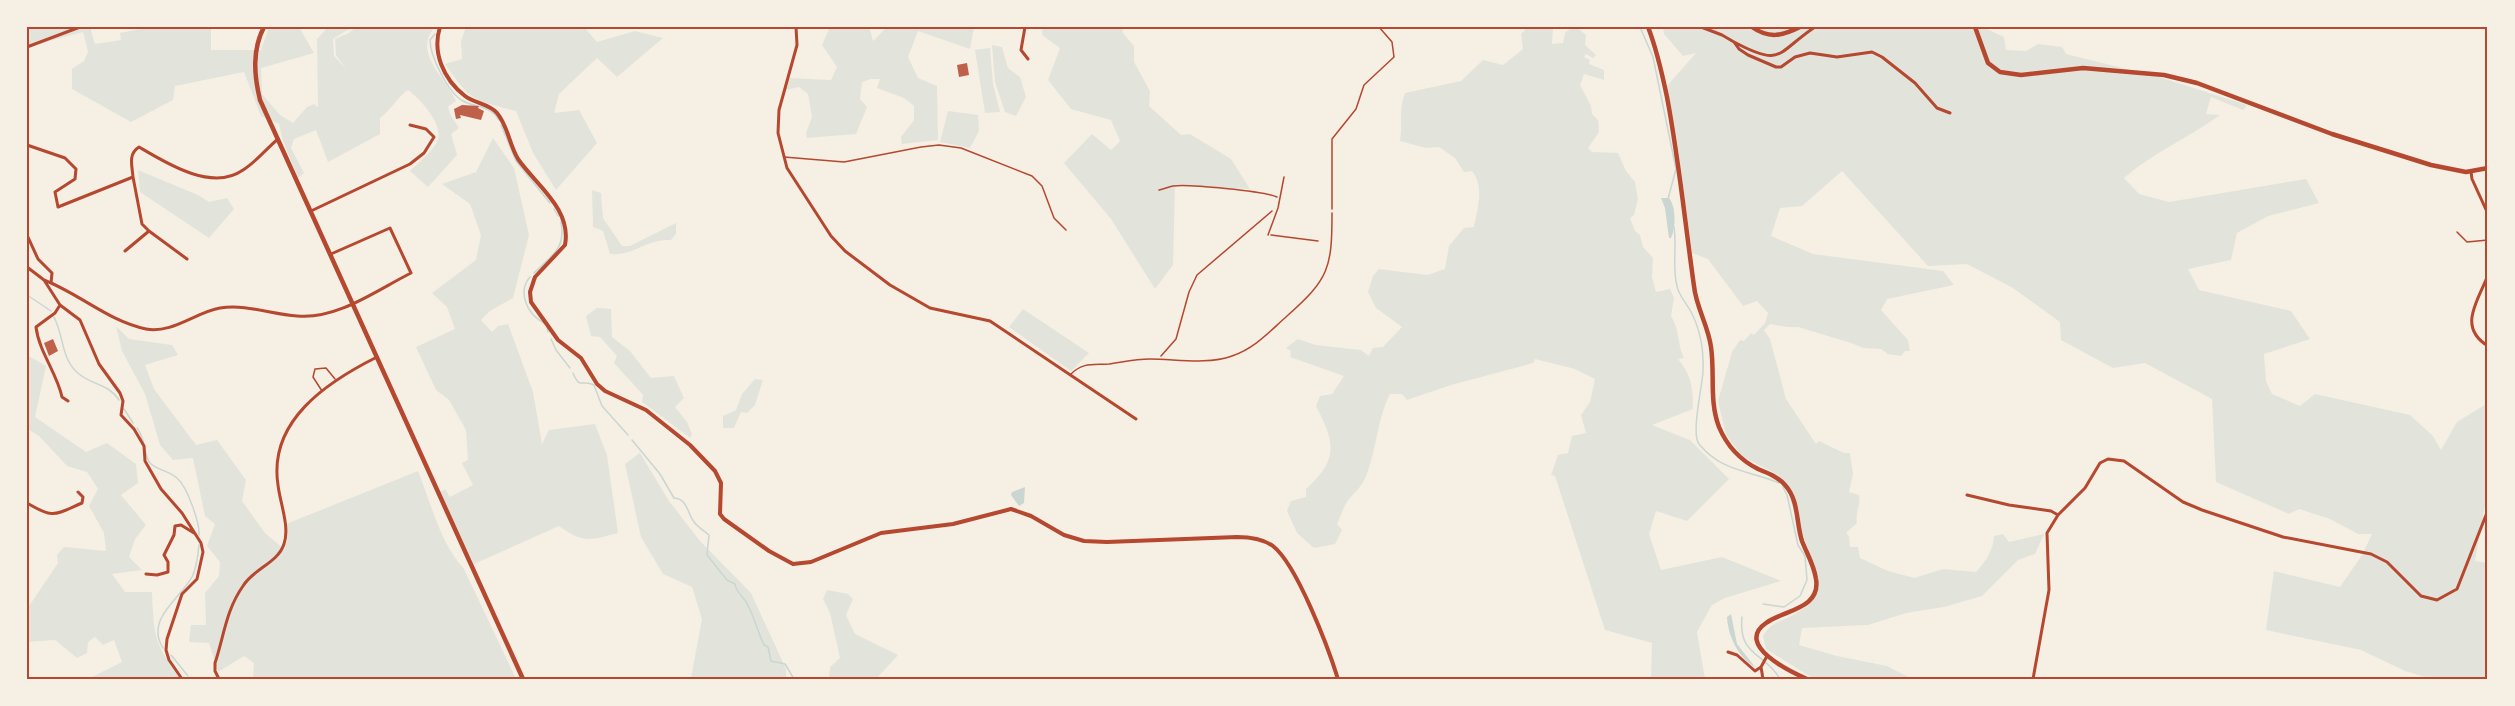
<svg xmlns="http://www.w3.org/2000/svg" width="2515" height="706" font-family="'DejaVu Sans',sans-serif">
<rect width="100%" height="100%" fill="#f6efe4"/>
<path fill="#e2e4dc" d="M27 27H90L95 44 121 40 120 33 151 27H211V50H261L268 30 263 27H299L314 53 261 68 262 94 280 115 293 123 307 107 314 104 318 107 317 39 328 27H352L333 39 334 56 346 69 336 55 335 39 349 33 356 27H435C412 52 445 77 456 101L448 107 451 116 459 128 451 134 457 155 428 187 410 171C418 163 432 152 437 142 445 125 420 99 408 90 398 96 392 109 380 118V134L328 162 316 130 294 139 291 148 304 173 298 178 283 141 279 124 261 116 244 72 175 86 173 100 131 122 72 89V69L84 61 88 52 83 32 27 47Z
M466 27H584L597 42 635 31 663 38 617 77 597 58 559 94 554 113 579 110 597 143 556 190 533 153 516 111C472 100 471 101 445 64L462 59 461 41Z
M830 27H869L873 41 887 27H974L970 49 918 31 908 57 918 78 937 86 938 140 902 144 901 137 914 120V106L904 98 877 88 880 79H871L862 82 860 99 867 107 856 134 807 138 806 133 812 117 808 94 799 87 786 90 790 78 831 80 837 67 822 45Z
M1043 27H1122L1123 33 1134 46V62L1150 91 1149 106 1181 135 1190 134 1231 159 1250 189 1175 185 1173 265 1155 289 1111 219 1064 163 1092 134 1111 150 1120 141 1111 120 1071 109 1048 80 1060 48 1042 35Z
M1528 27H1553L1552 44 1563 43 1565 33 1572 27H1576L1586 35 1585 45 1596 55 1593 58 1586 54 1584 57 1590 60 1589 64 1604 70V80L1584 74 1580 85 1591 106 1592 114 1598 120 1599 132 1588 148 1592 152 1618 153 1626 171 1635 182 1638 199 1634 215 1630 218 1635 231 1640 235 1643 247 1653 258 1652 277 1656 292 1670 289 1674 298 1671 316C1680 330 1677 344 1684 358L1678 359C1692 376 1693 388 1693 409L1652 425 1690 440 1729 479 1687 521 1656 511 1649 534 1661 570 1722 557 1781 581 1725 598 1712 605 1697 632 1705 679H1651L1652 643 1605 630 1555 476 1551 475 1558 455 1568 453 1572 436 1586 433 1581 415 1590 402 1595 379 1575 369 1535 359 1533 363 1451 385 1407 400 1402 394H1390C1377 419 1377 449 1366 476 1362 486 1357 490 1350 498 1344 504 1341 516 1337 524L1342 530 1335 544 1314 548 1297 533 1287 511 1291 501 1306 497V489C1339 459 1335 443 1316 406L1320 396 1332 394 1344 376 1290 357 1291 351 1286 348 1298 339 1316 345 1361 350 1369 356 1373 348 1383 347 1402 327 1376 308 1368 292 1373 276 1379 269 1427 275 1445 269 1449 246 1464 228 1474 227C1477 209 1485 187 1472 171L1464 172 1455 158 1439 147 1426 148 1400 141C1403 122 1398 112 1405 93L1461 81 1483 60 1503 65 1523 49 1521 34Z
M1663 27H1672L1674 29 1678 27 1692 29 1693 27H1983L2004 37 2006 50 2026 51 2038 44 2062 47 2066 54 2159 77 2247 105 2243 110 2211 97 2206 114 2220 115C2188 138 2154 152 2124 178L2139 194 2169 202 2306 179 2319 203 2268 216 2237 233 2231 260 2188 269 2199 290 2291 311 2310 339 2264 354 2266 381 2272 394 2300 406 2315 394 2410 415 2433 436 2441 450 2457 422 2488 403V488L2475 561 2488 563V679H2432L2405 671 2361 650 2266 630 2274 571 2340 587 2362 555 2372 534H2358L2330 519 2299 509 2289 514 2216 482 2212 399 2145 363 2113 368 2061 340 2060 322 2013 288 1967 264 1928 266 1842 171 1802 206 1780 208 1771 236 1813 254 1943 271 1954 285 1887 299 1881 310 1908 340 1910 351H1905L1901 356 1888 354 1881 349 1863 348 1851 343 1798 327H1787L1770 324 1764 330 1770 339 1786 399 1816 444 1819 441 1844 453H1850L1853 474 1849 492 1859 495C1861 506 1855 512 1857 523L1846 533 1849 536 1850 547H1858L1860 558 1888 571 1914 578 1943 569 1976 572C1986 561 1993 551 1994 536L2003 534 2009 542 2044 534 2035 554 2018 560 1982 596 1944 607 1906 613 1868 625 1802 628 1799 645 1837 656 1887 666 1912 679H1814L1766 649 1763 636C1772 621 1779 623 1793 615 1804 609 1811 602 1818 592V576L1800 528 1792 490 1778 475 1742 456 1726 435 1718 401 1732 352 1740 340 1744 341 1751 333 1754 335 1765 323 1768 313 1757 301 1743 306 1708 259 1692 253 1676 133 1667 86 1696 53 1683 56 1664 34Z
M992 45 1002 47 1008 68 1020 77 1026 97 1016 116 1005 112 995 82Z
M990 48 993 84 1000 112 985 113 975 50Z
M948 111 978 115 979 131 970 148 940 142Z
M493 138 514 168 529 235 513 298 490 311 481 320 492 332 498 326 508 324 533 392 542 444 549 430 595 424 607 455 618 533C591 540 583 544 559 526L474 564 440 492 445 489 450 497 473 485 462 463 468 460 466 430 449 400 436 390 416 347 455 329 447 307 432 293 476 260 481 235 470 204 442 184 476 172Z
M138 170 198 195 209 202 227 198 234 209 209 238 140 192Z
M592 190 601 193 603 218 622 246H630L676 223V234L671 240C645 239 635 256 610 254L603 231 593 227Z
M597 308 611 309 612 337 630 351 651 378 674 376 684 398 675 407 687 422 692 434 690 438 642 402 643 395 614 363 617 356 600 337 591 336 586 316Z
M1023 309 1089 353 1071 371 1009 327Z
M116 326 129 339 172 345 178 355 145 365 154 389 196 445 217 440 246 480 242 501 265 533 285 550 287 539 286 524 418 471C431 503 440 543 464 569L516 679H253L254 663 244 656 218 672 209 643 189 642 191 625H206L205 593 219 576 220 562 207 546 215 524 205 516 193 458 173 460 160 445 145 394 122 351Z
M27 355 46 366 35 417 86 452 107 443 136 464 138 483 121 495 146 525 135 539 129 557 142 570 112 574 125 592H152C154 637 154 642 180 679H88L122 662 114 640 103 645 95 637 88 642 87 653 77 658 55 640 27 642V609L58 563 57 555 64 547 106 551 104 533 89 506 98 489 87 472 67 466 39 436 27 429Z
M755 379 763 380 755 405 747 413 741 412 734 428H723V416L736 410 742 394Z
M640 453 669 501 700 541 751 593 786 669V679L691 678 702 619 692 587 663 574 641 537 625 464Z
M827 590 848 594 853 599 846 615 855 634 898 655 876 679H829L830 667 840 658 830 613 823 599Z"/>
<path fill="#c9d6d2" d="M1661 198H1669C1676 206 1676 228 1671 238H1669L1665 208Z
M1025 487 1024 503 1019 506 1011 495 1012 492Z
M1731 614 1737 644 1755 667C1738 657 1728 636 1727 617Z"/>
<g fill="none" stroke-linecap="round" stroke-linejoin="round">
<path stroke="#c9d6d2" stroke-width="1.5" d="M1640 27 1653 57 1676 169 1668 199
M435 34 430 40C430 56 448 93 463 101 476 108 490 105 499 120
M501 125 516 161 550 203
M554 209 558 216
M1674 227C1677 246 1672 268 1677 286 1678 294 1686 303 1690 310 1701 330 1704 350 1703 372 1702 387 1691 434 1699 444 1722 472 1748 470 1779 483
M534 273C552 255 566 249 561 222
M530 277C517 292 527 314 544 323
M27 295 51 311
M54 317C64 336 61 360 79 374 92 385 109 384 119 400
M547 326 548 332
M551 339 556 350 570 368
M573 373C580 390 582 379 594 385L602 406 628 435
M124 409 133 423
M137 428C146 439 143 454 150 463 158 471 171 471 178 479 187 487 200 523 199 535
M632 440 660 474 674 498C688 499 687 513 694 522 698 527 704 531 709 535L707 555 727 580 735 584C736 591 740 594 745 600 754 614 757 631 764 645L768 647 771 661 785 664 794 679
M1763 604 1784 607 1800 596 1807 580 1805 556 1798 545 1787 495 1783 487
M1742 617C1738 657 1765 652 1780 679
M163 648C145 619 179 600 192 577 197 567 198 555 199 545
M171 655 188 676"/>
</g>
<path fill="#bf614a" d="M967 63 969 75 959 77 957 65Z
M462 105 479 106 478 108 484 111 481 120 460 115 461 118 456 119 454 109Z
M53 339 58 351 49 356 44 343Z"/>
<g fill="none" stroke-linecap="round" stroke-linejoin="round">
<path stroke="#b5482f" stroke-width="1.5" d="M1159 190C1164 189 1168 187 1173 186 1188 184 1264 191 1277 197
M1332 209V139L1356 109 1364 85 1394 57 1392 42 1379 27
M1161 356 1176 339 1189 292 1197 275 1272 211"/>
<path stroke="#b5482f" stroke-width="1.5" d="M784 157 844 162 921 147 939 145 961 148 1032 176 1042 186 1054 218 1066 230
M2457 232 2467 242 2488 240
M1268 235 1278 208 1284 177
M1271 235 1318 241
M1071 374C1083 362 1093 365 1109 364 1123 362 1136 359 1150 359 1176 359 1207 365 1232 356 1255 348 1269 332 1287 316 1329 279 1332 268 1332 213
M322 391 313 377 315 369 326 368 335 379"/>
<path stroke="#b5482f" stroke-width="3" d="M796 27 797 45 779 110 778 133 787 168 831 236 845 251 890 285 930 308 990 321 1136 419
M1025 27 1021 50 1028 59
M1701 27 1722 35 1734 42 1739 49 1748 55 1776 67H1781L1795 57 1810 53 1837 57 1872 52 1882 57 1915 83 1937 108 1950 113
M1734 42C1783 68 1776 53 1815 27
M27 47 80 27
M27 145 65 158 76 169 75 179 55 192 58 207 133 177C132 165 128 154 139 147 166 163 212 192 243 170 256 162 266 149 278 139
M2471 172 2472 179 2488 214
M311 211 410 164 424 153 434 137 426 129 410 125
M149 231 187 259
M27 235 38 259 52 273 51 283
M125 251 149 231 142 224 133 177
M27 267 44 280 60 305 80 320 99 364 120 393 123 401 121 415 134 429 144 446 145 461 161 489 182 513 201 543 203 552 197 579 182 594 167 639 166 650 169 660 182 679
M2488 275C2478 301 2457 327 2488 346
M44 280C80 294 108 321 146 329 172 334 196 312 220 308 246 304 271 314 297 316 337 320 377 290 411 273L390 228 331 254
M60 305 55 313 36 327C39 352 57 373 62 397L68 401
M1967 495 2009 505 2051 511 2058 515
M27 503C54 519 54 515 82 503L83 497 78 492
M146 574 157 575 168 572V562L164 555 174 535 175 526 181 525 194 533
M1728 652 1737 655 1755 671 1761 667
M219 679 215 671V663C224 636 226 610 243 586 253 569 278 563 284 544 290 527 280 503 278 485 268 421 327 382 377 357
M1763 679 1761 667 1767 656
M2033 679 2049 590 2047 533 2058 515 2085 488 2100 463 2108 459 2124 461 2183 502 2202 510 2283 537 2371 554 2387 562 2421 596 2437 600 2457 589 2488 510"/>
<path stroke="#b5482f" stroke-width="4" d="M440 27C432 52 443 79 465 96 474 103 490 104 497 113 508 126 509 144 518 159 536 185 572 209 565 245L535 277 530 292 531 302 558 340 581 358 597 384 605 391 646 410 690 445 715 471 721 483 720 514 724 519 769 551 793 564 811 562 881 533 953 524 1011 509 1031 516 1064 535 1084 541 1107 542 1237 537C1249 537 1262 538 1273 546 1297 565 1328 647 1338 679"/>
<path stroke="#b5482f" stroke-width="4.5" d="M264 27C252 50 254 75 260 100L523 679
M1648 27C1657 50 1662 73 1667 97 1679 160 1685 223 1694 286 1696 307 1708 325 1711 347 1715 374 1709 401 1719 427 1727 446 1740 460 1758 469 1768 473 1778 477 1785 485 1799 500 1796 523 1802 541 1807 554 1814 565 1816 579 1821 609 1784 610 1766 623 1734 645 1791 672 1807 679
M1752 27C1769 39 1782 36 1800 27
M1975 27 1988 63 2000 72 2021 75 2083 68 2164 75 2197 83 2332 134 2431 165 2466 172 2488 168"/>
</g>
<rect width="2515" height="706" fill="none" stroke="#f6efe4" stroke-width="57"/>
<rect x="28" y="28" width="2458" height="650" fill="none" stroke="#b5482f" stroke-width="2"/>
</svg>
